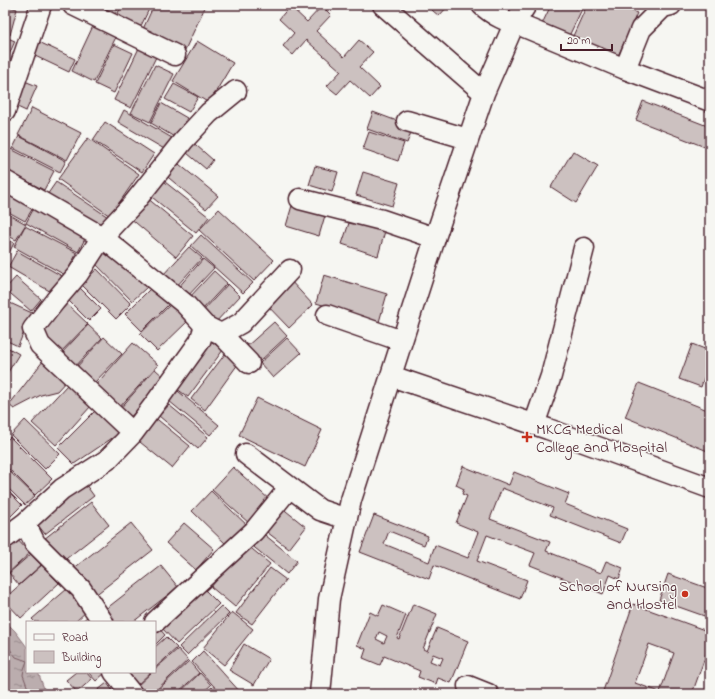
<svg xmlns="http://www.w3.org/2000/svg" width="715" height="699" font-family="'Indie Flower',sans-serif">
<defs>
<pattern id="water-ripples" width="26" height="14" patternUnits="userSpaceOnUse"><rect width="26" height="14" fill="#bbadae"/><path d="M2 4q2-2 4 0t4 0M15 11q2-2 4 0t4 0" fill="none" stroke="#9a8c8e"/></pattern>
</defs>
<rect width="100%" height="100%" fill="#f6f6f2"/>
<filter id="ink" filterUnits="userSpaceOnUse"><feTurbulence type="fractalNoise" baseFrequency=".025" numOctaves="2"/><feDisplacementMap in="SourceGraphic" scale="8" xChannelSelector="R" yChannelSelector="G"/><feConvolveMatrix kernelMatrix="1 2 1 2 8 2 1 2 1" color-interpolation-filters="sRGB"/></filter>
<g filter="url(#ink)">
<path fill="url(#water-ripples)" stroke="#8e747a" d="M5 621 15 631 27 647V672H38L46 694H5Z"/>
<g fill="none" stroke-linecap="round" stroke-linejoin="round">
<path stroke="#77585f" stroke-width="1" d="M5 643 16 657 27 661 24 669 23 675 30 694"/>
</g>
<path fill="#ccc1c0" stroke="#4a1f2b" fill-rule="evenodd" d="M92 5H120L114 16Z
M122 5H151L140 28 116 17Z
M154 5H206L185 50 143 29Z
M426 5H449L439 16Z
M551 5H584L569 36 542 24Z
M587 5H618L637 13 618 56 573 36Z
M5 6 17 9 10 35 5 34Z
M290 6 307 22 322 6 331 15 316 31 344 57 359 40 373 52 359 67 380 87 370 98 350 80 337 94 327 86 341 71 306 40 293 55 283 46 294 33 279 19Z
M93 26 116 37 94 82 72 71Z
M5 37 15 41 5 64Z
M197 41 233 63 209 103 173 81Z
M39 42 75 59 69 72 33 55Z
M114 44 133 53 114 93 95 84Z
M139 48 156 57 131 108 114 100Z
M155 65 174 74 150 122 131 113Z
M22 80 37 86 26 111 11 104Z
M174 84 198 97 189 112 165 99Z
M643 101 710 127V149L636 120Z
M161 103 187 118 176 138 151 123Z
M32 108 81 133 67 160 18 135Z
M124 110 172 138 166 150 118 122Z
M373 112 413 127 407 143 367 129Z
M105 122 154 154 142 172 93 140Z
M369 132 404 143 398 161 363 149Z
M19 136 66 161 60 172 13 148Z
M88 138 139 174 110 216 58 179Z
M189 139 213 160 206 169 181 148Z
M5 146 54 171 44 190 5 170Z
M573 151 598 166 576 203 551 187Z
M174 160 218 196 206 209 163 173Z
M315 166 338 172 332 192 309 185Z
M363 172 399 183 392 206 356 195Z
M160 178 209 217 196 233 147 193Z
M56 182 108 217 99 230 47 195Z
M5 185 36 203 25 221 5 210Z
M146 197 193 236 176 257 129 217Z
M293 202 326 212 319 236 286 226Z
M34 208 86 237 78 252 26 223Z
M219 209 274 260 254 281 199 230Z
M5 212 26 224 16 240 5 234Z
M350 220 385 231 378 256 342 244Z
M25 226 77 253 65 275 14 247Z
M201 235 253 283 243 293 191 246Z
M5 238 14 243 5 261Z
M107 245 147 287 132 301 92 260Z
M189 247 202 258 175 288 162 276Z
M17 251 62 276 53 293 8 267Z
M203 259 214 268 186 298 177 289Z
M97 269 131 304 116 319 81 284Z
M214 271 227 283 202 310 189 298Z
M324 275 387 294 379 322 316 303Z
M16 277 41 299 31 311 5 289Z
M289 279 313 305 289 328 264 302Z
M75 283 101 309 89 321 63 295Z
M228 284 240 296 215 323 202 312Z
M153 286 170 303 142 331 125 314Z
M10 303 32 313 18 346 5 340V314Z
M172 303 189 320 157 351 140 334Z
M67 304 88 324 59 354 39 334Z
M274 322 287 336 259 362 246 347Z
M88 325 102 338 74 368 60 355Z
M104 337 122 354 92 385 75 369Z
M287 338 301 353 273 378 260 363Z
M208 339 223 350 188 397 173 386Z
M133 343 158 365 117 410 92 389Z
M692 344 710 351V374L706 372 701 387 679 379Z
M5 346 19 354 5 377Z
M225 354 238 364 205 410 191 399Z
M43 361 67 380 57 391 41 395 14 409 9 405Z
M155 369 165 378 128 420 118 411Z
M639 383 710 411V452L625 417Z
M67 385 91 406 56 445 32 423Z
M178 391 219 425 210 435 169 401Z
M257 398 322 430 305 467 239 435Z
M169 405 208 437 198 449 159 416Z
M98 408 121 432 74 464 58 448Z
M153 416 190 446 172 468 135 438Z
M25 420 60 454 45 469 11 435Z
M10 437 52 479 35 495 5 465V442Z
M463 466 509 485 514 472 569 494 565 504 627 529 621 543 550 515 553 508 502 488 490 519 550 542 546 551 601 573 606 561 623 568 619 579 610 575 603 594 530 565 535 553 487 535 477 561 527 580 520 599 434 565 429 579 360 552 374 515 428 536 424 545 389 531 384 544 429 562 435 545 468 558 478 532 456 523 467 496 462 494 464 489 456 485Z
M5 467 35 496 25 505 5 485Z
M233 467 271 501 250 524 212 490Z
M83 481 94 496 45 534 34 520Z
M5 488 22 505 5 522Z
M211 491 249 527 230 548 192 511Z
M91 502 109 525 62 562 44 539Z
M281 507 306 527 289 549 263 529Z
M131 523 153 550 94 596 73 569Z
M184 523 214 549 196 570 166 543Z
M260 531 297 561 287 574 250 544Z
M12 534 30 553 5 576V541Z
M246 544 270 564 235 607 211 587Z
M31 554 41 565 19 585 9 573Z
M42 565 59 583 21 618 5 601V598Z
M161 566 178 587 133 622H110L102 612Z
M270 568 286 580 252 624 236 613Z
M668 574 710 589V618L659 600Z
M203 588 219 604 177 644 161 627Z
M67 589 87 611 75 622H35L32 619Z
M413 604 437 614 423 649 427 651 437 628 468 641 451 683 438 678 436 684 418 677 420 671 384 656 380 665 363 658 366 649 357 645 370 612 378 616 383 605 406 615 397 638 399 639ZM379 632 387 636 384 643 376 639ZM433 654 443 658 440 665 430 661Z
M633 604 710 632V643L692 694H602ZM649 644 674 653 660 692 635 683Z
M221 606 229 614 187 655 179 647Z
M232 612 253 629 224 665 203 648Z
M87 617 91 622H81Z
M157 626 165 635 155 645V628Z
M166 637 177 648 155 668V647Z
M244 644 269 659 254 685 229 670Z
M178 649 188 660 152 694H144L137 686 152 672H155V669Z
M203 651 242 694H221L192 662Z
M189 661 199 673 176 694H153Z
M76 672H86L92 679 77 692 66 680Z
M88 672H106L96 681Z
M127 672H151L136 686 125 674Z
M200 673 211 685 201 694H178Z
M107 683 115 694H93Z
M212 687 218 694H204Z
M374 690 382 694 384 690 394 694H372Z"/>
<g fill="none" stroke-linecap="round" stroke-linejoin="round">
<defs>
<path id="minor" d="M73 5 175 55
M383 5 484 93
M482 5C492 15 509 23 522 26L625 69 710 101
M625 69 641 29 663 7 671 5
M5 111 41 5
M407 121 468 139
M5 181 102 237 133 204 183 141 209 113 236 91
M300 199 382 220 435 238
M327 315 402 341
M221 334 249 363
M391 376 548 429 710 488
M534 425 551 376 584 248
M133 433 40 345 33 329 55 301 78 274 102 237 185 304 205 326 221 334 241 323 290 270
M246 454 320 510 347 519
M25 523 35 543 81 589 103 622
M5 538 25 523 62 489 107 460 133 433 157 401 200 341 205 326
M155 622 254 531 289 488
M114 672 132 694
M468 686 488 694
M320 694 329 599 351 500 438 229 484 93 514 24 526 5"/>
</defs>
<use href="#minor" stroke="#4a1f2b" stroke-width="23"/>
<use href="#minor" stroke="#f6f6f2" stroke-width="20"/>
</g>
</g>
<g fill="#c8321e" stroke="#f6f6f2" stroke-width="1.5">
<path d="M525 431h4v4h4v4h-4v4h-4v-4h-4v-4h4z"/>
<circle cx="685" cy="594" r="4"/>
</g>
<g text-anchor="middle" stroke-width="3" stroke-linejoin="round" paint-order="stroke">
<g font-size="16" fill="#4a1f2b" stroke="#f6f6f2" text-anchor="start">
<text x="536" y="434">MKCG Medical<tspan x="536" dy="18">College and Hospital</tspan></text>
<text x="677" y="591" text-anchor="end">School of Nursing<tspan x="677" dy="18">and Hostel</tspan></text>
</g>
</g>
<rect width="715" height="699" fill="none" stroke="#f6f6f2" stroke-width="20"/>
<rect x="10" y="10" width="695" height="679" fill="none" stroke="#4a1f2b" stroke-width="1.5" filter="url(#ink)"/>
<rect x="26" y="621" width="130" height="52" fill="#f6f6f2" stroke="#b1a0a2"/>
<rect x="34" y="634" width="20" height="6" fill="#f6f6f2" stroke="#b1a0a2"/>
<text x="62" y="641" font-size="12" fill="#4a1f2b">Road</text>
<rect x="34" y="651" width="20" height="12" fill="#ccc1c0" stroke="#b1a0a2"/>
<text x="62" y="661" font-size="12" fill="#4a1f2b">Building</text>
<path d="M561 44v6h51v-6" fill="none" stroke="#4a1f2b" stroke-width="2"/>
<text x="567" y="44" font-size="12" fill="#4a1f2b" stroke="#f6f6f2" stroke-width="3" paint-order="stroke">20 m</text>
</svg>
